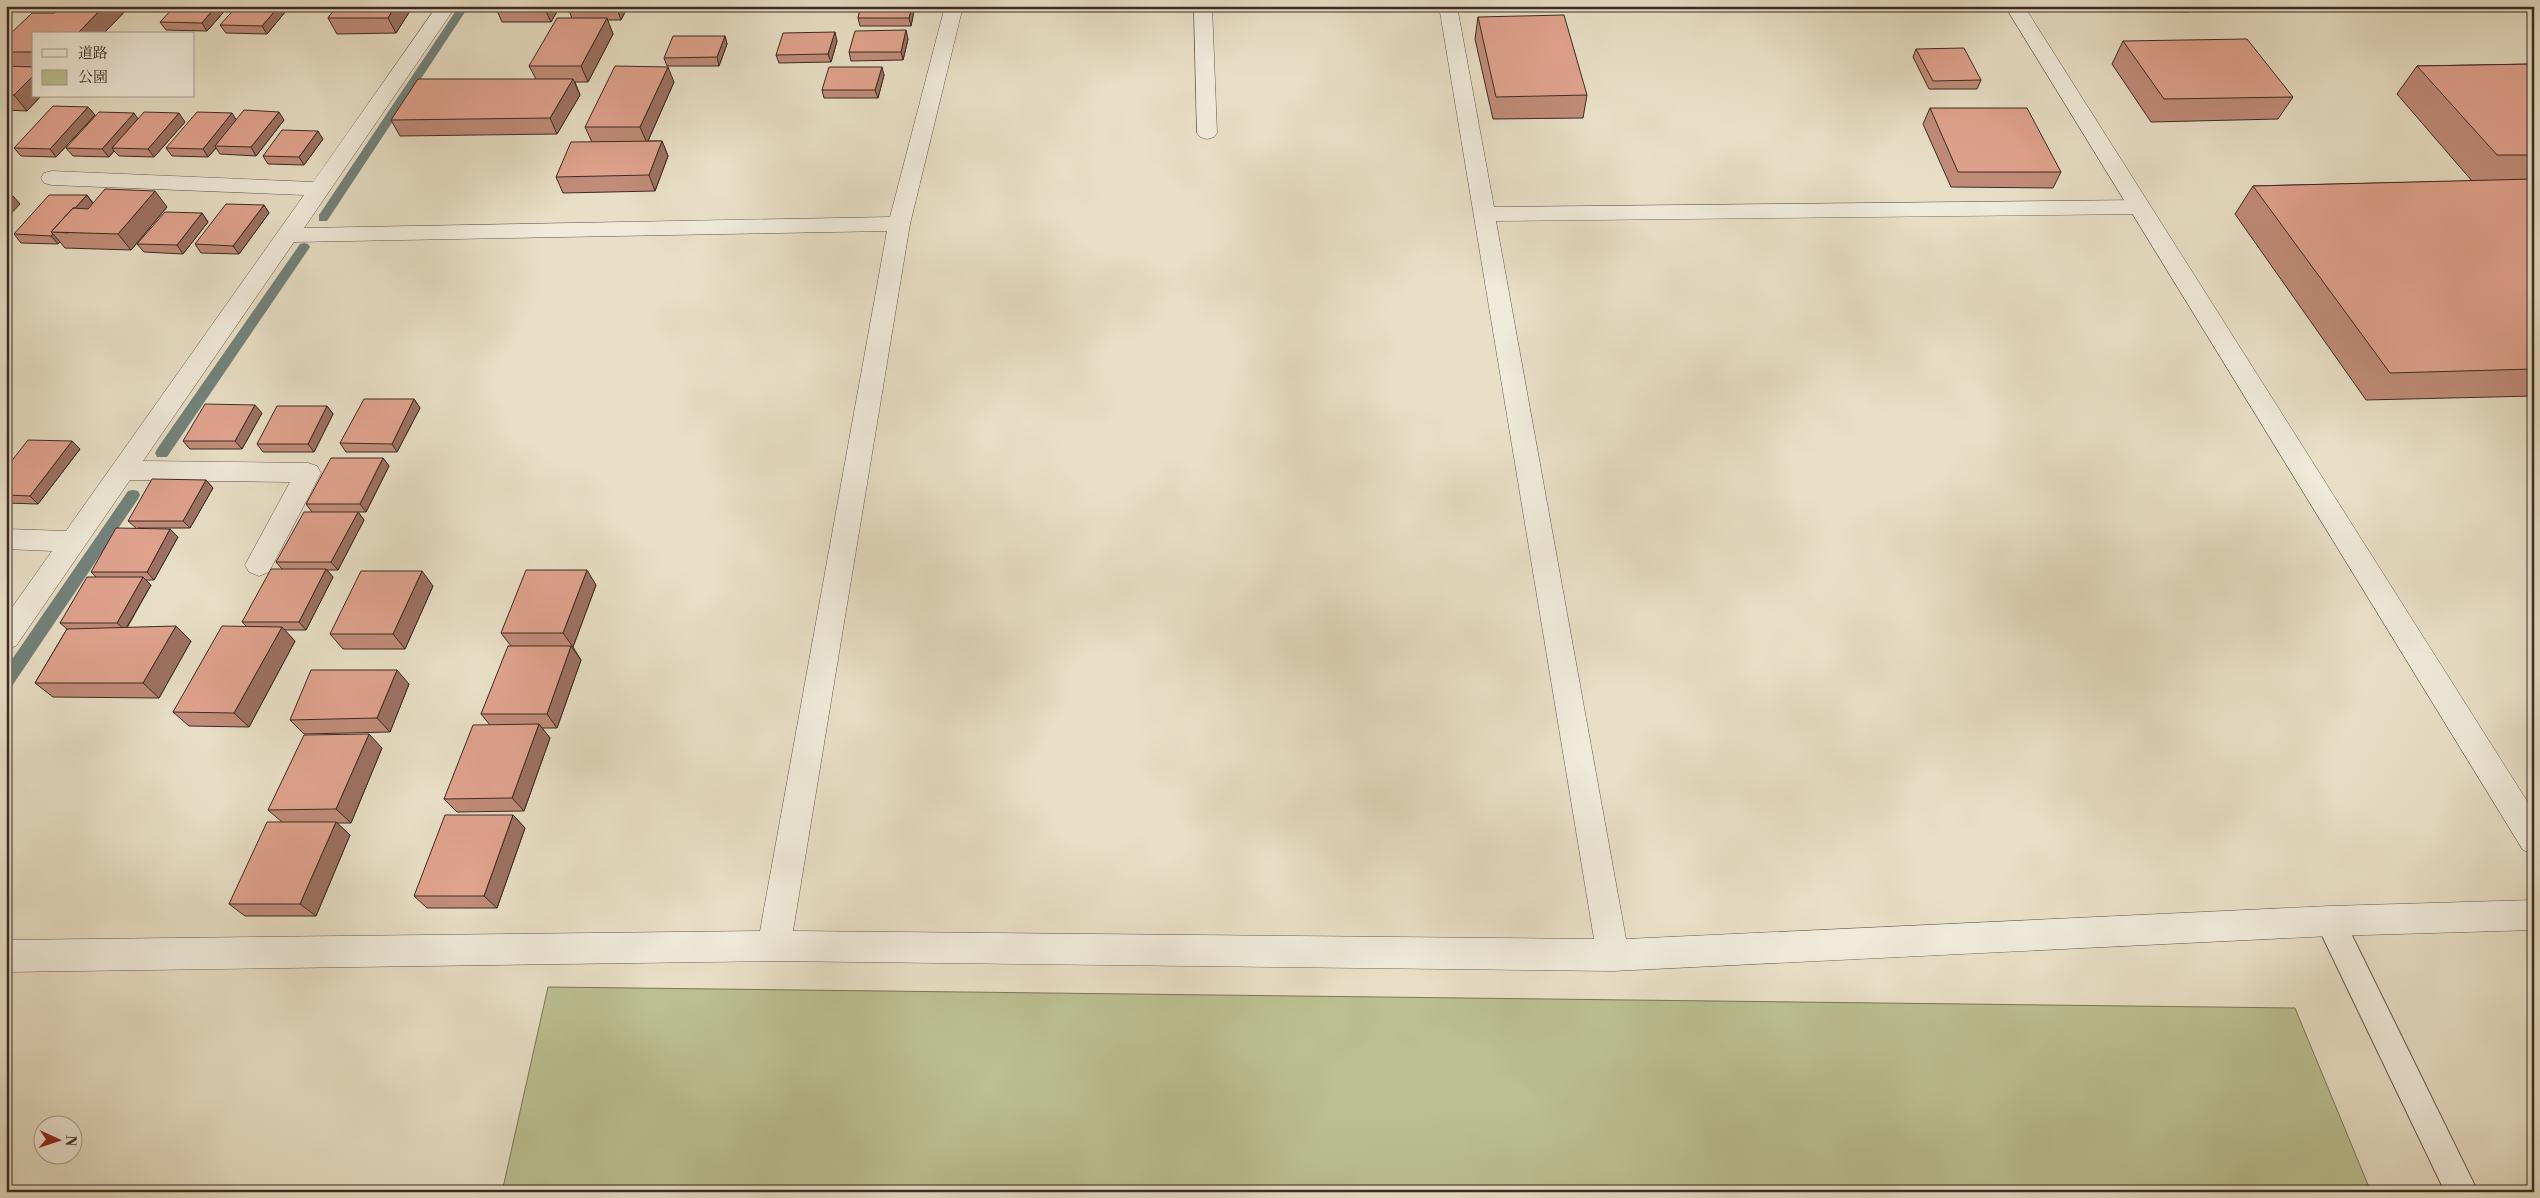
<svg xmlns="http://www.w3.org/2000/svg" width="2540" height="1198" font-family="'Libre Bodoni','Noto Serif JP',serif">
<rect width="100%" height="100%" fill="#e8dfc6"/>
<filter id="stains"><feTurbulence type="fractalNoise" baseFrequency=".004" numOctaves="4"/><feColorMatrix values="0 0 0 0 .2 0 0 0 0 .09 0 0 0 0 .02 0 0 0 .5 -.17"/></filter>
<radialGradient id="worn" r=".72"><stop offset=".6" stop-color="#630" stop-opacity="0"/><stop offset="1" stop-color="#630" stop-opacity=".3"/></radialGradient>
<path fill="#bbc091" stroke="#7c765a" d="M548 987 2295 1008 2371 1192H502Z"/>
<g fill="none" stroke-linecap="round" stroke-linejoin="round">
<path fill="#73837b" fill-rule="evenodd" d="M459 6H469L327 221H319V215Z
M304 243 308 244 310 247 308 250 167 457H157L155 453 157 449 300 244Z
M133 490 138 491 140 495 138 499 12 686 6 687V668L128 491Z"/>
<defs>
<path id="service" d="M2330 907 2340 911 2478 1192H2445L2315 921 2320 911Z"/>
<path id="minor" d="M437 6H456L304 228 890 217 945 6H963L910 224 793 931 1594 939 1439 6H1457L1494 207 2139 200 2147 202 2150 207 2147 212 2139 214 1496 221 1626 939 2330 906 2534 900V930L2330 936 1613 971 774 961 6 972V940L760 931 887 231 294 242 143 461 308 463 317 466 321 473 269 572 259 576 249 572 245 565 290 482 130 480 16 646 6 649V616L52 551 6 549V529L66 531 304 195 52 185 44 183 41 178 44 173 52 171 313 182Z
M1194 6H1212L1217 133 1214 137 1207 139 1200 137 1197 133Z"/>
<path id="tertiary" d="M2005 6H2024L2534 812V854L2523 850Z"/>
</defs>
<use href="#service" stroke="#67584c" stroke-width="2"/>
<use href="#minor" stroke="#67584c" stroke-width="1"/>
<use href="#tertiary" stroke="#67584c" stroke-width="1"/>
<use href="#service" fill="#f0eada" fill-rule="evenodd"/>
<use href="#minor" fill="#f0eada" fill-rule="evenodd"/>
<use href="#tertiary" fill="#f0eada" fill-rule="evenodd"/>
</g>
<path fill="#c18c7a" stroke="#3c2b24" d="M130 6 103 34H34V96H41L27 111 6 110V38L55 13Z
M229 6 207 31 166 30 160 22Z
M290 6 267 34 226 33 220 25Z
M337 6H413L396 33 337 34 328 18Z
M495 6H560L551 22H502Z
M567 6H628L621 20H607L613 34 588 82H575L580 95 557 134 400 136 391 120 536 79 529 66 572 18Z
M861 6H915L911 26H860L858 18Z
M2119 6H2192L2189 12 2122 11Z
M2266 6H2333L2331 10 2268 9Z
M1478 17 1587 95 1583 118 1493 119 1475 39Z
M725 36 727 44 719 66H667L664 58Z
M908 39 903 60 851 61 849 52Z
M837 41 831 62 779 63 776 55Z
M2123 41 2293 97 2278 119 2151 122 2112 64Z
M1916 49 1981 80 1977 89H1929L1913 57Z
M2534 64V396L2366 400 2235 214 2253 186 2472 181 2397 94 2417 66Z
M884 75 878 98H824L822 90Z
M674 82 648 141H662L668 156 655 191 563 193 556 177 592 142 585 127Z
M88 107 95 115 56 157 21 156 14 148Z
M1930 108 2061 172 2053 188 1951 187 1923 124Z
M138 119 185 122 154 157 119 156 114 151 109 157 73 156 66 148Z
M284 120 256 156 220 154 216 148 208 157 172 156 166 148Z
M323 139 304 165 268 164 263 156Z
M87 195 93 203 167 207 131 250 65 248 60 242 58 244 21 243 14 234Z
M264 205 269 213 239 254 201 253 195 244Z
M202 213 208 222 183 254 144 252 137 244Z
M414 399 420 408 397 452H346L340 443Z
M327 406 333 414 314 452H263L257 444Z
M262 413 242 449H190L183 441Z
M80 449 38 504 6 503V468Z
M383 458 389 466 366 512H358L364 520 338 570H327L333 577 306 630H284L295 641 249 727 189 726 173 712 246 626 242 622 282 569 276 562 312 512 306 504Z
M206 480 213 488 190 528H138L178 537 154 580H145L151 585 127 628 191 641 159 698 53 697 35 683 67 629 60 623 96 577 91 572 136 528 128 521Z
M596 585 573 647 581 660 557 728H542L550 738 524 811 457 812 444 799 490 725 481 714 511 646 501 633Z
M433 586 405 649H343L330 634Z
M409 684 390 732 304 734 290 720Z
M382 748 351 823H337L350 835 316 916H245L229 904 282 822 268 810Z
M513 815 525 828 497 908H427L414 896Z"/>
<path fill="#9d7263" stroke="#3c2b24" d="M104 6H130L103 34H77Z
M216 6H229L207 31 202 23Z
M279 6H290L267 34 262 26Z
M395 6H413L396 33 388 18Z
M544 6H560L551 22 544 7Z
M616 6H628L621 20Z
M912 6H915L911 26 909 18Z
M607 18 613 34 588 82 581 66Z
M906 30 908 39 903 60 901 52Z
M835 32 837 41 831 62 828 54Z
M725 36 727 44 719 66 717 57Z
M668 67 674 82 647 143 640 127Z
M882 67 884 75 878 98 875 90Z
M34 75V96H41L27 111 14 95Z
M573 79 580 95 557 134 550 118Z
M88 107 95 115 56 157 50 149Z
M279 112 284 120 256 156 251 147Z
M134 113 140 122 112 148 114 151 109 157 102 149Z
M179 113 185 122 154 157 148 149Z
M232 113 237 121 215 146 216 148 208 157 203 149Z
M318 131 323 139 304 165 299 157Z
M662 141 668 156 655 191 649 175Z
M155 191 167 207 131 250 118 234Z
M87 195 93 204 68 233 54 232Z
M13 196 20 204 6 219V203Z
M264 205 269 213 239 254 233 246Z
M202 213 208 222 183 254 177 245Z
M53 234 60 242 58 244 51 236Z
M414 399 420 408 397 452 392 444Z
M255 405 262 413 242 449 235 441Z
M327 406 333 414 314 452 308 444Z
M72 441 80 449 38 504 30 496Z
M383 458 389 466 366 512 360 504Z
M206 480 213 488 190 528 183 521Z
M358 512 364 520 338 570 331 562Z
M170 529 178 537 154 580 147 572Z
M326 569 333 577 306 630 299 622Z
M587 570 596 585 573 647 563 633Z
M422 571 433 586 405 649 393 634Z
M143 577 151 585 125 630 117 623Z
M176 626 191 641 159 698 143 683Z
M282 627 295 641 249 727 234 713Z
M571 646 581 660 557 728 547 714Z
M397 670 409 684 390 732 377 718Z
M539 724 550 738 524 811 512 798Z
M369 734 382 748 351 823 336 809Z
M513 815 525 828 497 908 484 896Z
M336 822 350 835 316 916 300 904Z"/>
<path fill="#e0a38e" stroke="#3c2b24" d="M62 6H104L77 34H34V52H6V38L32 13H55Z
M175 6H216L202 23 160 22Z
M237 6H279L262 26 220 25Z
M337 6H395L388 18H328Z
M861 6H912L909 18H858Z
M1564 15 1587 95 1496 97 1478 17Z
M557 18H607L581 66H529Z
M906 30 901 52H849L855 31Z
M835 32 828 54 776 55 783 33Z
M673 36H725L717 57 664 58Z
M2247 39 2293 97 2164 99 2123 41Z
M1964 48 1981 80 1933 81 1916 49Z
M2534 64V155H2497L2417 66Z
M6 66 34 67V75L14 95H6Z
M615 66 668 67 640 127H585Z
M829 67H882L875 90H822Z
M418 79H573L550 118 391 120Z
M53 106 88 107 50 149 14 148Z
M1930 108H2027L2061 172H1958Z
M244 110 279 112 251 147 215 146Z
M99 112 134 113 102 149 66 148Z
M144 112 179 113 148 149 112 148Z
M197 112 232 113 203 149 166 148Z
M282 130 318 131 299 157 263 156Z
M662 141 649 175 556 177 571 142Z
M2534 179V369L2390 373 2253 186Z
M105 189 155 191 118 234 51 232 73 208 88 209Z
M6 195 13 196 6 203Z
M49 195H87L75 208H73L51 232 53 234 51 236 14 234Z
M226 204 264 205 233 246 195 244Z
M165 212 202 213 177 245 137 244Z
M364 399H414L392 444 340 443Z
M205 404 255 405 235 441H183Z
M277 406H327L308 444H257Z
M28 440 72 441 30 496 6 495V468Z
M331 458H383L360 504H306Z
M152 479 206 480 183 521H128Z
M304 512H358L331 562H276Z
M116 528 170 529 147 572H91Z
M271 569H326L299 622H242Z
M526 570H587L563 633H501Z
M361 571H422L393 634H330Z
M87 577H143L117 623H60Z
M176 626 143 683H35L67 629Z
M222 626 282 627 234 713 173 712Z
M508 646H571L547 714H481Z
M311 670H397L377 718 290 720Z
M539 724 512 798 444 799 473 725Z
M369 734 336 809 268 810 304 735Z
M445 815H513L484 896H414Z
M267 822H336L300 904H229Z"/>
<rect width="2540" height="1198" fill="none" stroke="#e8dfc6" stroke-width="25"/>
<rect x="8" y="8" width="2525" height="1183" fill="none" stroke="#3c2b24" stroke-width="2.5"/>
<rect x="12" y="12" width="2515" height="1173" fill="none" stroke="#3c2b24"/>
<rect x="32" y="32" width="162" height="65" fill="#f0eada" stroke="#a89e91"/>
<rect x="42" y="49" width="25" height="8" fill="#f0eada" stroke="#a89e91"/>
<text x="78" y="58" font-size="15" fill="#3c2b24">道路</text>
<rect x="42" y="70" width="25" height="15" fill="#bbc091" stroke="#a89e91"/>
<text x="78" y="82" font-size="15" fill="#3c2b24">公園</text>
<g transform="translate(58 1140) rotate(93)"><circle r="24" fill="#f0eada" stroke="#a89e91"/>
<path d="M0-4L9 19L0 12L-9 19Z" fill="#8f2418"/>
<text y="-8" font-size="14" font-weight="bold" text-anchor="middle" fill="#3c2b24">N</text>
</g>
<rect width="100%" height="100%" filter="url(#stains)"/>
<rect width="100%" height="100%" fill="url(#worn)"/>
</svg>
